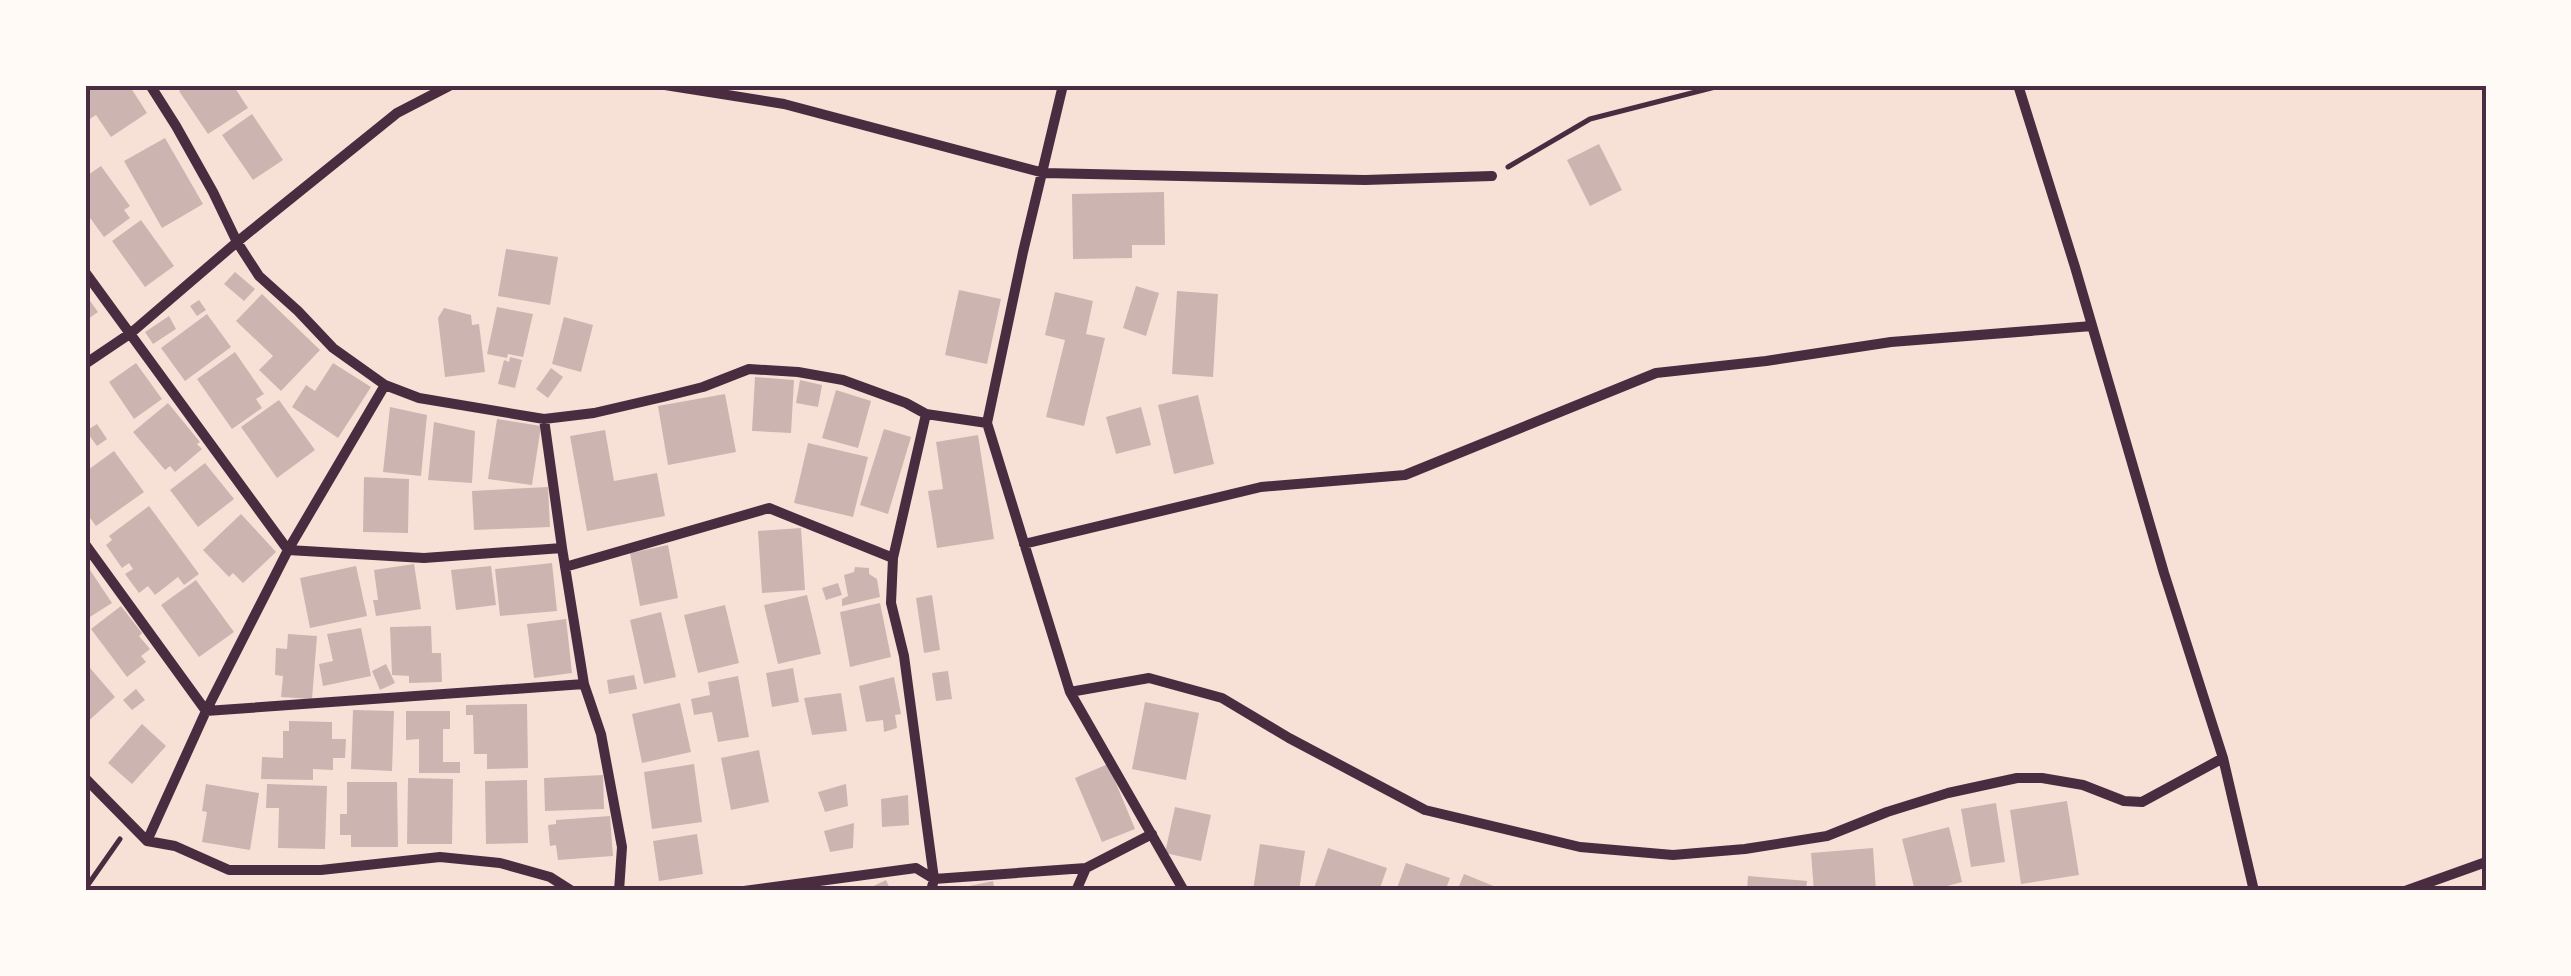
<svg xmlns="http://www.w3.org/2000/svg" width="2571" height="976" font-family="'Open Sans',sans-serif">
<rect width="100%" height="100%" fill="#f7e1d7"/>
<path fill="#ccb4b1" d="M97 85H129L147 113 111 137 96 115 85 122V93Z
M188 85H233L248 108 208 134 179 91Z
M252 114 283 160 253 180 222 135Z
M165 138 203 204 162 228 124 161Z
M1599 144 1622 190 1590 206 1567 160Z
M101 166 130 206 124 210 130 218 104 237 85 211V177Z
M1164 192 1165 245H1132V258L1073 259 1072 194Z
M141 220 174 266 145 287 112 241Z
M506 249 558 257 550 305 498 296Z
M235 272 255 289 244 301 224 284Z
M1136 286 1159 293 1146 336 1123 328Z
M959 290 1001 299 987 364 945 355Z
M1177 291 1218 294 1213 377 1172 374Z
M1055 292 1093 301 1086 334 1105 338 1084 426 1046 417 1065 340 1045 335Z
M85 294 98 312 85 321Z
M262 294 320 350 281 391 259 370 273 356 236 321Z
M199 300 206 310 197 316 190 306Z
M497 307 533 314 523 357 508 354 507 358 487 354Z
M444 308 471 315 472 325 479 324 485 372 445 377 438 318Z
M207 314 231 347 185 381 161 348Z
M169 316 176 329 153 344 145 332Z
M564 317 593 325 581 372 552 364Z
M235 352 264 394 256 399 262 408 232 429 197 379Z
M510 357 522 360 515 388 498 384 504 360 509 362Z
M136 363 162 399 134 419 109 382Z
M333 363 371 387 338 438 292 407 306 385 315 391Z
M551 368 563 377 548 398 536 389Z
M755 377 794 380 791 433 752 431Z
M800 380 822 385 818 407 796 403Z
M836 390 871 401 858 448 822 438Z
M725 394 736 452 668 465 658 406Z
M1198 395 1214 464 1174 474 1158 405Z
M279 400 315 450 277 478 241 427Z
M168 403 200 442 197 444 202 449 175 472 170 466 165 470 133 432Z
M390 407 427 415 421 476 383 472Z
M1141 407 1151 445 1116 454 1106 417Z
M497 419 541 426 532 485 488 479Z
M434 422 475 431 472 483 428 480Z
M97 424 107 439 97 446 86 431Z
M884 429 911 437 888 514 860 505Z
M605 430 614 481 657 473 665 516 587 531 570 436Z
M978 435 994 539 937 548 928 491 943 489 936 442Z
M808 443 868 457 853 517 794 503Z
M114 451 144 492 96 526 85 511V472Z
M205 463 234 499 198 527 170 490Z
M364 477 409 479 408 533 363 532Z
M548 487 550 527 474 530 472 491Z
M149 506 199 574 184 585 178 577 155 595 148 586 139 593 125 574 133 569 129 563 122 568 106 545 112 540 109 536Z
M241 514 276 552 243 583 233 573 229 577 203 550Z
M801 528 805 590 762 593 758 531Z
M668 545 678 598 640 606 630 553Z
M552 563 557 611 500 616 495 569Z
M414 564 421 609 376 616 373 600H378L374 570Z
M356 566 367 616 310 628 300 578Z
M491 566 496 605 456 610 451 570Z
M855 567 869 568V574L877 579 880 597 842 606V599L848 596 844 575 854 572Z
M90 570 112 603 85 620V573Z
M196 580 234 632 199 657 161 605Z
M838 583 842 595 826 600 822 588Z
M807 595 821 654 778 664 764 605Z
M932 595 940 650 924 653 916 598Z
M880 603 891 657 850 667 840 612Z
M725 605 739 663 698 673 684 615Z
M121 606 142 633 139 636 150 649 141 656 146 662 127 677 91 629Z
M661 612 676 677 644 684 630 620Z
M566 619 572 673 534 678 527 624Z
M431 626 432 653H441L442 682 409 683V676L392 675 390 627Z
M361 628 371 676 323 686 319 664 333 661 327 634Z
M288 634 317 636 312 699 281 697 283 676 275 675 276 648 287 649Z
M386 664 395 683 380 690 372 671Z
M90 668 115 697 85 724V672Z
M793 668 799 702 772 707 766 673Z
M948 671 952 699 936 701 932 673Z
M634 675 637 689 609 694 607 680Z
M738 676 749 737 718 742 712 712 694 715 691 699 710 695 708 682Z
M894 677 901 714 895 715 897 728 884 732 883 720 866 722 859 686Z
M136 689 145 700 132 710 123 700Z
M841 693 847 731 812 735 804 698Z
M1145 702 1199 713 1186 780 1132 769Z
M680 703 691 752 642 763 632 714Z
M527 704 528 768 487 769V754H474L473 715H466V705Z
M353 710 394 711 392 771 351 769Z
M406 711H450V729H443V762H460V773H419V739L406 740Z
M289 721 332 722V739H346L345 758H333V770L313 769V780L261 779 262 757 283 758V731H289Z
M142 724 166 746 132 784 108 763Z
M759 750 769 802 731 810 721 758Z
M694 764 702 822 652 829 644 772Z
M1108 764 1135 829 1102 842 1075 778Z
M603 775 604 809 545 811 544 778Z
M408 778 453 779 452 844H407Z
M527 780 528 843 486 844 485 781Z
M347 782H397L398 847H351V835H340V814H347Z
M206 784 259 793 250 850 202 842 207 812 202 811Z
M267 784 327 786 325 849 278 848 279 808H266Z
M846 784 848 806 825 812 818 792Z
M908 795 909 825 882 827 881 799Z
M2067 801 2079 875 2021 884 2010 810Z
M1996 803 2005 862 1971 867 1961 809Z
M1175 807 1211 815 1201 861 1165 853Z
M610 816 613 856 558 860 556 845 550 846 548 825 556 824V820Z
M854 823 853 848 830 852 824 831Z
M1949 827 1962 882 1929 891H1915L1902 839Z
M697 834 703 874 659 881 653 841Z
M1260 844 1305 851 1299 891H1253Z
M1328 848 1387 868 1379 891H1313Z
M1873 848 1876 891H1814L1811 853Z
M1406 863 1450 878 1445 891H1396Z
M1464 874 1506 891H1457Z
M1748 876 1807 881 1806 891H1747Z
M886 880 891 891H863Z
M993 881 995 891H955V889Z"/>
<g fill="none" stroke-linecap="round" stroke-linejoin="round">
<path stroke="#4a2c40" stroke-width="5" d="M1508 167 1590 119 1723 85
M85 889 120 839"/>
<path stroke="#4a2c40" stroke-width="10" d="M150 85 176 126 213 192 237 242 259 276 298 311 333 348 385 385 419 398 544 419 594 413 663 397 703 387 749 369 798 372 843 380 906 403 926 414 987 423
M665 85 784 104 1044 173 1365 180 1492 176
M1063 85 1023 252 987 423 1070 692 1184 891
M2018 85 2075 267 2164 573 2223 758 2254 891
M85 272 288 550 424 558 562 548
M85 364 131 333 237 242 397 113 451 85
M926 414 893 558 891 603 904 656 934 879 931 891
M544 419 562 548 584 684 601 734 622 847 619 891
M85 544 206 711 584 684
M1024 544 1261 487 1405 475 1656 373 1766 361 1891 342 2092 326
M565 567 769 508 893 558
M1070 692 1149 678 1222 698 1289 738 1425 810 1580 847 1673 855 1745 849 1827 836 1887 812 1948 793 2017 778H2042L2083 785 2124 801 2142 802 2223 758
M85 778 147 841 175 846 229 870H321L440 857 500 863 550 877 572 891
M147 841 206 711 288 550 385 385
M744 891 916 868 934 879 1086 868 1152 834
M1076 891 1086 868
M2405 891 2486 862"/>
</g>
<rect width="2571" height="976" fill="none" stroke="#fffaf5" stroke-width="175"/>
<rect x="88" y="88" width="2396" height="800" fill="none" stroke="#4a2c40" stroke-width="4"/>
</svg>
